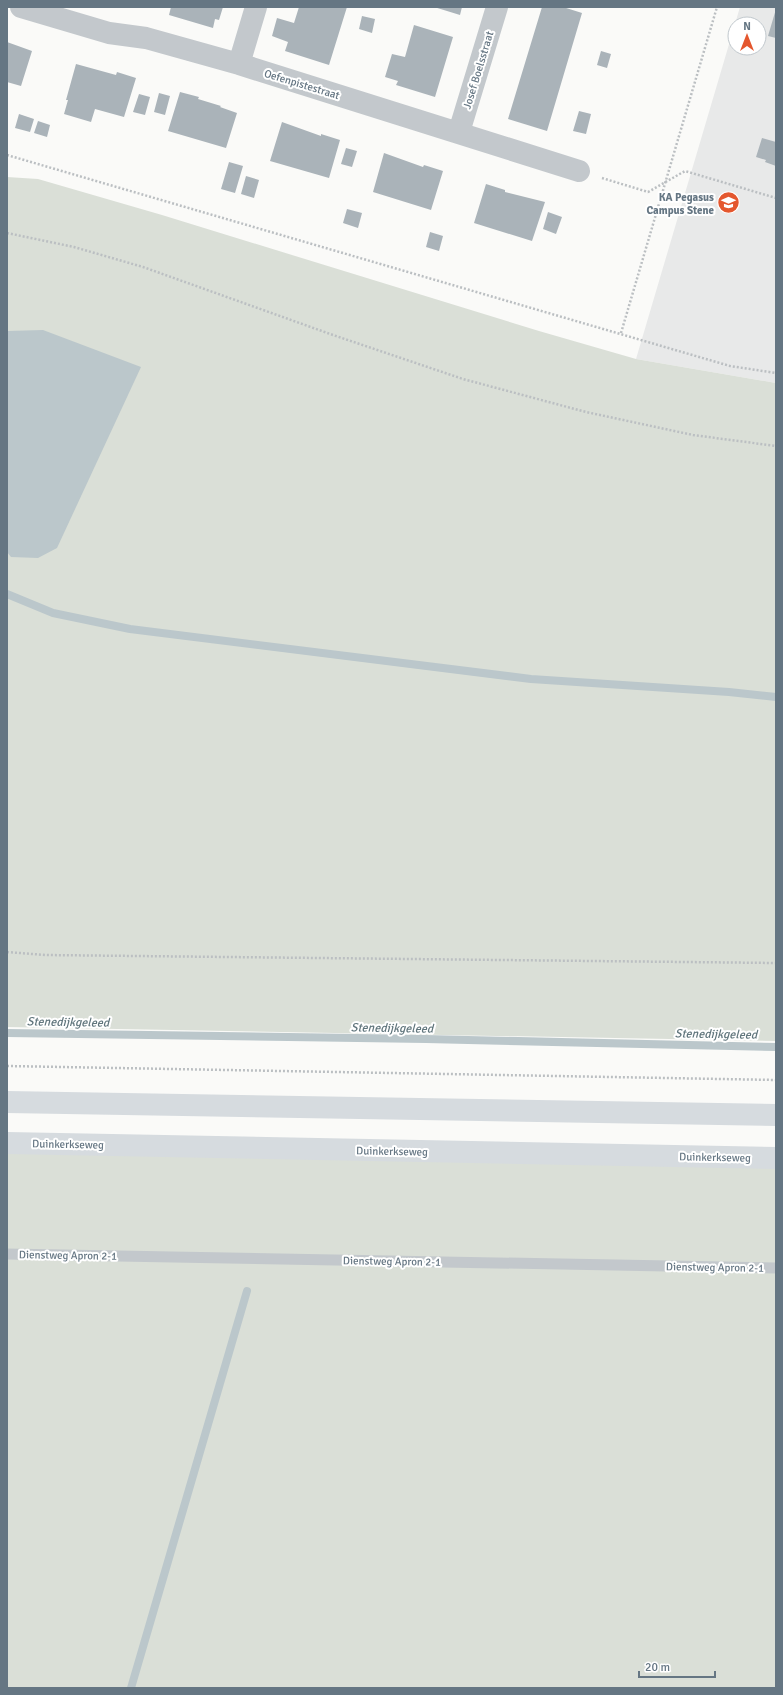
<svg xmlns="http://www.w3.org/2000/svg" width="783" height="1695" font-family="Signika,sans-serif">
<rect width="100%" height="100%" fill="#fafaf8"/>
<path fill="#e8e9e9" d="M740 7H776V383L636 359 735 24V48H759V24H735Z"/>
<path fill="#dadfd7" d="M7 177 38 179 162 215 539 331 636 359 776 383V1041L7 1027Z
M7 1143 776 1157V1688H7Z"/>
<path fill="#bbc7cb" d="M43 330 141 367 57 548 38 558 11 557 7 552V331Z"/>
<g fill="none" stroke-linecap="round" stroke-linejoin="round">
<path stroke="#bbc7cb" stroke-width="8" d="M7 594 53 613 130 629 531 679 729 692 776 697
M7 1033 426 1039 776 1047
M131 1688 247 1291"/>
</g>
<path fill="#aab3b9" d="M171 7H223L219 20 215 19 213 28 169 15Z
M299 7H347L329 65 285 51 288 42 272 36 277 18 294 23Z
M434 7H462L460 15Z
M542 7H563L582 13 547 131 508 119Z
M776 9V38L768 36Z
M362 16 375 19 372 33 359 29Z
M414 25 453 37 435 97 396 85 398 81 385 77 392 54 405 57Z
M7 42 32 51 21 86 7 82Z
M601 51 611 54 607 68 597 65Z
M76 64 116 75 117 72 136 78 124 117 95 109 91 122 64 114 68 100H66Z
M180 92 199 97 198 99 221 106 220 107 237 113 226 148 168 131Z
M159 93 170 96 165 115 154 112Z
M139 94 150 97 145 115 133 112Z
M579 111 591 114 586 134 573 131Z
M19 114 34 119 30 132 15 128Z
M38 121 50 125 47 137 34 133Z
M282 122 321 136V134L340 140 329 178 270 161Z
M762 138 776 142V166L765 162 766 160 756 157Z
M346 148 357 151 352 167 341 164Z
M384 153 423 167 424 165 443 171 431 210 373 192Z
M229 162 243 166 235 193 221 189Z
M246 176 259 180 254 198 241 194Z
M486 184 505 190V192L545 202 532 241 474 223Z
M347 209 362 213 358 228 343 223Z
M548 212 562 217 556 234 543 229Z
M430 232 443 236 439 251 426 247Z"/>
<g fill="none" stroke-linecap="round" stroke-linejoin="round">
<path stroke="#bbbfc2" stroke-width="2.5" stroke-dasharray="2 2" stroke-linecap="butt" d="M7 155 730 366 776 373
M602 178 648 192 685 171 776 198
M7 233 74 247 143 267 333 335 463 379 586 412 693 435 776 446
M621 333 717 7
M7 952 45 955 776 963
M7 1066 776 1080"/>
<path stroke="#c3c8cc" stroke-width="11" d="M7 1254 776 1268"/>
<path stroke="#c3c8cc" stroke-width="22" d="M21 7 109 33 146 38 239 64 579 171
M239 64 256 7
M459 132 497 7"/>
<path stroke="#d6dbdf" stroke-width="22" d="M7 1102 776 1115
M7 1143 776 1158"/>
</g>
<defs>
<symbol id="school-disc" viewBox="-11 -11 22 22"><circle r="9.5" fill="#e4572e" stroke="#fff"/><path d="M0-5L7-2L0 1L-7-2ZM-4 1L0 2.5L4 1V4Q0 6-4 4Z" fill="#fff"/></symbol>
</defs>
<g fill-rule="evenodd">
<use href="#school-disc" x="716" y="190" width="25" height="25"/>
</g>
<g text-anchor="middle" stroke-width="4" stroke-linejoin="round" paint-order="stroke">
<g font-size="11" fill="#657683" stroke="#fff">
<text transform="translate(478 70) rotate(-73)" y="4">Josef Boelsstraat</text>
<text transform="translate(302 84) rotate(17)" y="4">Oefenpistestraat</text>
<text transform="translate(68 1144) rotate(1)" y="4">Duinkerkseweg</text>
<text transform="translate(392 1151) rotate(1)" y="4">Duinkerkseweg</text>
<text transform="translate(715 1157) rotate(1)" y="4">Duinkerkseweg</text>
<text transform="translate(68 1255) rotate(1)" y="4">Dienstweg Apron 2-1</text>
<text transform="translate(392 1261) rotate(1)" y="4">Dienstweg Apron 2-1</text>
<text transform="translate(715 1267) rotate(1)" y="4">Dienstweg Apron 2-1</text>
</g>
<g font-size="11" font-weight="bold" fill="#657683" stroke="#fff" text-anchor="end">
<text x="714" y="201">KA Pegasus<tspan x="714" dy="13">Campus Stene</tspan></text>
</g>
<g font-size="12" font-style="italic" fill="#60757c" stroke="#fff">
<text transform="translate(68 1022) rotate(1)" y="4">Stenedijkgeleed</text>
<text transform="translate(392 1028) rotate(1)" y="4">Stenedijkgeleed</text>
<text transform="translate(716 1034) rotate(1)" y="4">Stenedijkgeleed</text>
</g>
</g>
<rect width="783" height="1695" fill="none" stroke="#657683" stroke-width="16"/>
<g transform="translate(747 36)"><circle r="19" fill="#ffffff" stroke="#c1c8cd"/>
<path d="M0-3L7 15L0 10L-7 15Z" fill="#e4572e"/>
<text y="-6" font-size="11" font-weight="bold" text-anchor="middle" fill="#657683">N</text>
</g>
<path d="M639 1671v6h76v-6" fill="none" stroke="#657683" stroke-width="2"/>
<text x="645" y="1671" font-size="12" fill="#657683" stroke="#ffffff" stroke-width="3" paint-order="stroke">20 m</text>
</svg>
